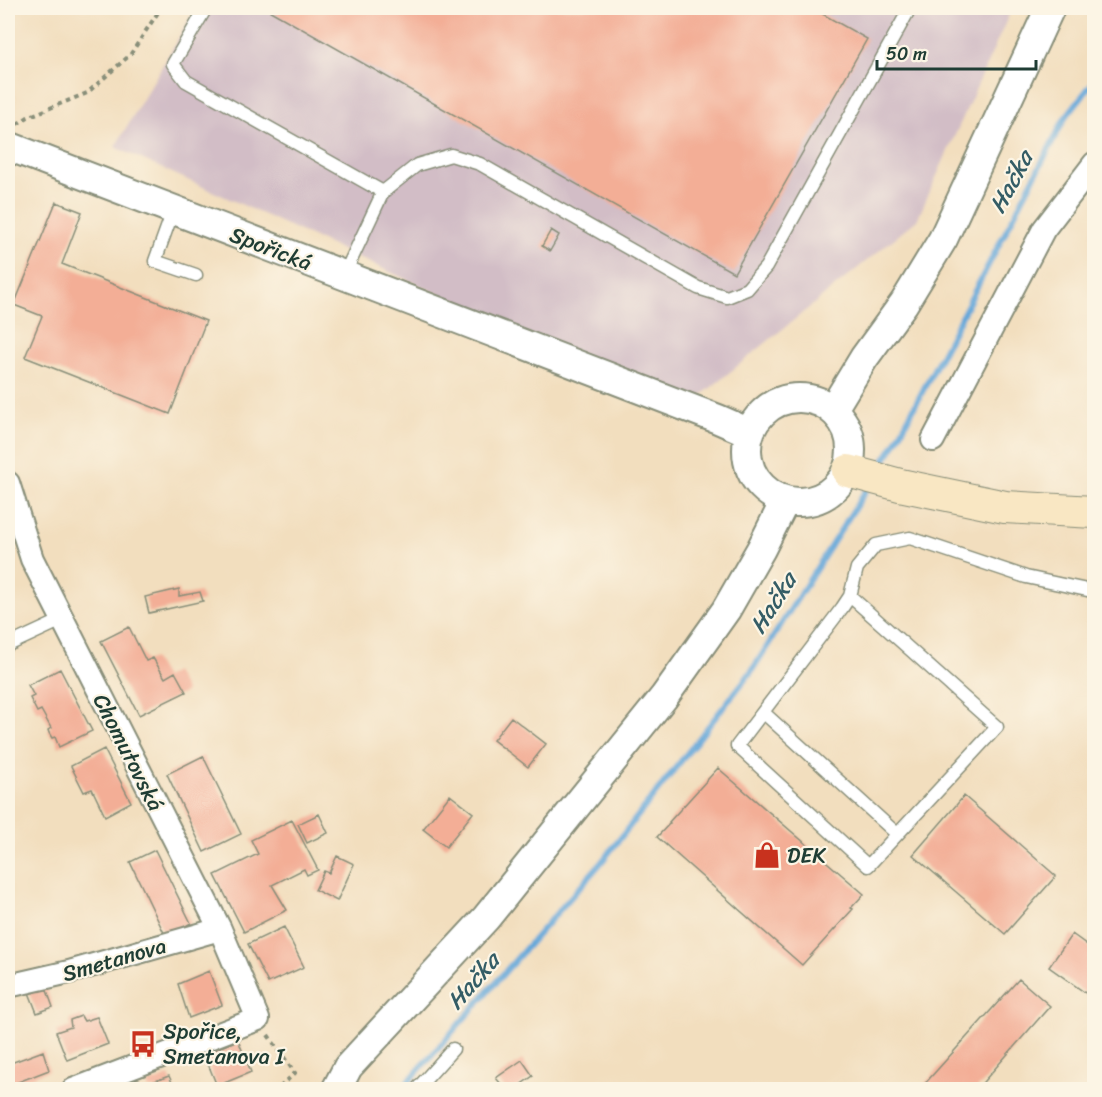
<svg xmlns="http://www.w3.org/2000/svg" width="1102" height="1097" font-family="Sriracha,sans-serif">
<rect width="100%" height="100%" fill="#fcf5e5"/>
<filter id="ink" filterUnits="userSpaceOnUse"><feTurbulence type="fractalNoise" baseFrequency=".0167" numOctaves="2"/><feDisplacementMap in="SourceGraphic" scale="12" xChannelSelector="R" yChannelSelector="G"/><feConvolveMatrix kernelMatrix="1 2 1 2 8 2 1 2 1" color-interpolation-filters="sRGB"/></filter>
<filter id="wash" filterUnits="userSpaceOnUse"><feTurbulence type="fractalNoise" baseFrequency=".008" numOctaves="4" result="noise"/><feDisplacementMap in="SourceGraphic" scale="24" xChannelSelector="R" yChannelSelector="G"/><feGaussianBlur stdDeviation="1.35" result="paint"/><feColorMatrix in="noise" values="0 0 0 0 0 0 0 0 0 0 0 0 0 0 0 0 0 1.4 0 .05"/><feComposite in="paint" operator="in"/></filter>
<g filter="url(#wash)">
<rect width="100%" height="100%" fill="#f2debe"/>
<path fill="#d2bdc6" d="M196 8H1012L917 220 687 407 115 147Z"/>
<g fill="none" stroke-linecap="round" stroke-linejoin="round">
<path stroke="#65a7d9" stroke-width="6" d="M878 470 895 444 1065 118 1094 81
M401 1090 600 864 751 672 868 487"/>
</g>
<g id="blocks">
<path fill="#f3ae96" d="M265 8H812L867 39 734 273Z
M56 202 82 212 62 264 206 321 170 414 25 357 42 316 14 305Z
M551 230 559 235 550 251 542 246Z
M179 589V596L200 592 203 601 149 613 145 597Z
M129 627 146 661 153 658 165 678 175 672 186 692 139 715 101 641Z
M60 669 92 731 59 747 55 737 52 738 49 733 48 730 51 728 41 710 37 712 30 698 34 696 28 685Z
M511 717 546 744 528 767 493 740Z
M104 749 131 802 105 816 92 789 84 792 71 766Z
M203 756 241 834 204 852 167 774Z
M718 768 864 894 851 908 853 909 802 965 657 837 670 823 669 822Z
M450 795 473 813 446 847 423 829Z
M964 796 1056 876 1005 934 913 855Z
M319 814 328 833 307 843 298 824Z
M292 820 318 870 307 875 304 869 272 885 287 910 244 932 215 875 258 854 251 840Z
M155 850 191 923 166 937 130 862Z
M337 856 354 864 337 901 315 890 324 871 329 873Z
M284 927 304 967 268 983 248 944Z
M1072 934 1094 950V999L1049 967Z
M209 971 222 1005 189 1018 178 984Z
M1019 979 1050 1006 977 1089H920Z
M45 985 53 1007 37 1013 28 990Z
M81 1016 84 1021 97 1017 108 1044 67 1060 56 1032 71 1027 70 1020Z
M238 1040 251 1072 217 1086 204 1054Z
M43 1051 49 1070 8 1086V1064Z
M522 1060 533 1076 514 1089H505L496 1078Z
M169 1076 175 1089H149L147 1084Z
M781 1087H807V1089H781Z"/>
</g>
</g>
<g filter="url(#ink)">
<use href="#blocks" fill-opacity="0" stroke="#888e79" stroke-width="1.5"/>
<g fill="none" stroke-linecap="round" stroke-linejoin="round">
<defs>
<path id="service" d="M206 8 173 64 186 81 383 192
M173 211 155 261 196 275
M344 275 383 192 417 165 451 155 480 164 698 288 727 297 747 289 766 267 910 8
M850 596 997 727 868 866 737 746 842 608 850 596 857 568 876 545 910 538 1026 577 1087 590 1094 587
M8 645 62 620
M764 713 897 834
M416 1090 453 1049"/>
<path id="minor" d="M933 440 1044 229 1094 164
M8 483 32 559 220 929 258 1019 73 1090
M8 986 69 972 220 929"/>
<path id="tertiary" d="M8 146 718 419 750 433
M747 450a52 52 0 1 1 104 0a52 52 0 1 1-104 0Z
M833 409 864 358 904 303 943 239 1050 8
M336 1090 348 1067 486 918 664 697 726 610 761 549 785 501"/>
<path id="secondary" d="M848 471 900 485 1005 507 1094 512"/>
</defs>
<use href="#service" stroke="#888e79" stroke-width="15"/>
<use href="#minor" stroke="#888e79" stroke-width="26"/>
<use href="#tertiary" stroke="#888e79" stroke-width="32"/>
<use href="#secondary" stroke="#888e79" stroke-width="34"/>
<path stroke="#888e79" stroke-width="4" stroke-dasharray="4.5 4.5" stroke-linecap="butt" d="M17 124 28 117 87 93 130 55 161 8
M268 1035 295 1073 277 1090"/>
<use href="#service" stroke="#fff" stroke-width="12"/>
<use href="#minor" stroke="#fff" stroke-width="22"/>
<use href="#tertiary" stroke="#fff" stroke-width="28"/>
<use href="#secondary" stroke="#f9e7c3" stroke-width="32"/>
</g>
</g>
<defs>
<symbol id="shop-bare" viewBox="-9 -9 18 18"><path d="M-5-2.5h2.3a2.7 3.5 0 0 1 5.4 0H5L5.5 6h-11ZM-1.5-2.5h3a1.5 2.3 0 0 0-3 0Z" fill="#c8321e" stroke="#fcf5e5" stroke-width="2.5" paint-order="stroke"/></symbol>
<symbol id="bus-bare" viewBox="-9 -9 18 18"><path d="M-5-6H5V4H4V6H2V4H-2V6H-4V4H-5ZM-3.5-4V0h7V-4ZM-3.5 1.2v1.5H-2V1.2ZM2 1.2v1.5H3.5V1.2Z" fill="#c8321e" stroke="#fcf5e5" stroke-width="2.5" paint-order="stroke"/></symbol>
</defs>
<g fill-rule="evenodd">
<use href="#shop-bare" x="748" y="836" width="38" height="38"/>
<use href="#bus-bare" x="124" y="1025" width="38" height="38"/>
</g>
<g text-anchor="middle" stroke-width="4.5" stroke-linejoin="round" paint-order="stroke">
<g font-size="22" fill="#1f3d34" stroke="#fcf5e5">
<text transform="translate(271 248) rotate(21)" y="8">Spořická</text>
<text transform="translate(129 752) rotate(63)" y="8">Chomutovská</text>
<text transform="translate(114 959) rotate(-16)" y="8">Smetanova</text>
</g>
<g font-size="22" fill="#1f3d34" stroke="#fcf5e5" text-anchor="start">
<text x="787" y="863">DEK</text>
<text x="163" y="1039">Spořice,<tspan x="163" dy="25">Smetanova I</tspan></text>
</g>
<g font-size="24" font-style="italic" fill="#345d66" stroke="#fcf5e5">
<text transform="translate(1011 182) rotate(-62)" y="8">Hačka</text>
<text transform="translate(773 603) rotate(-58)" y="8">Hačka</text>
<text transform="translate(473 981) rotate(-49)" y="8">Hačka</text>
</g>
</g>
<rect width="1102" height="1097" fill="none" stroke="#fcf5e5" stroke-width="30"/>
<path d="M877 60v9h159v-9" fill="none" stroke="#1f3d34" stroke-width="3"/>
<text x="886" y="60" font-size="18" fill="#1f3d34" stroke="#fcf5e5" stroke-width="4.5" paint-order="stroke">50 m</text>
</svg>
